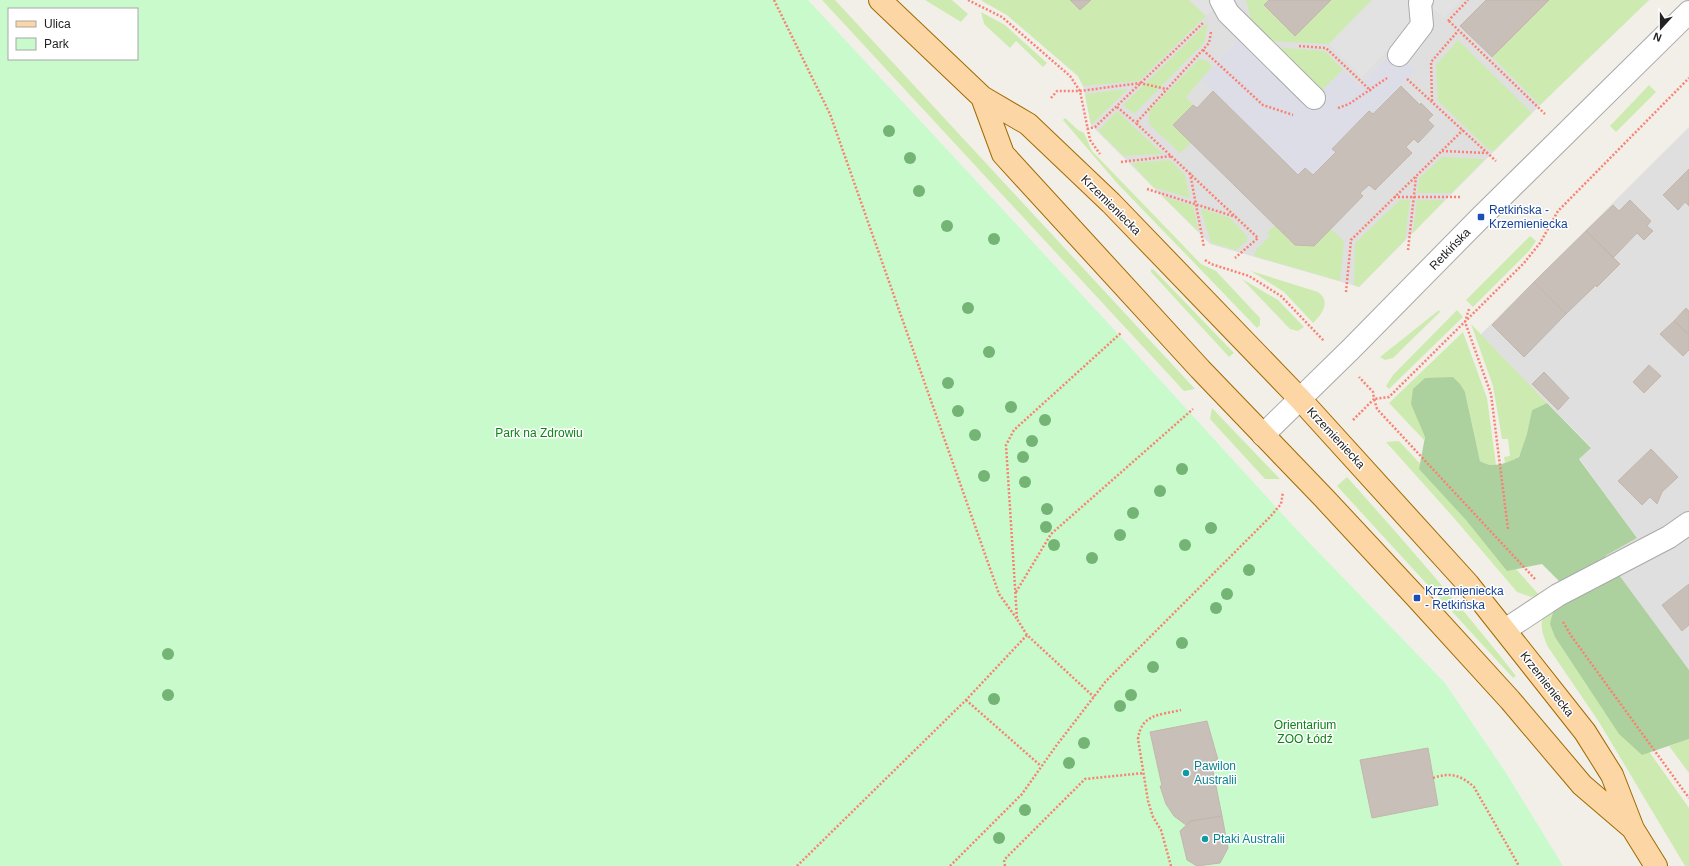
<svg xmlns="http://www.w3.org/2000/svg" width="1689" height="866" font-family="Arial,sans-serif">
<rect width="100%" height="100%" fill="#f2efe9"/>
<path fill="#e0dfdf" d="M981 0H1649L1540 105 1359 287 1210 244 1091 125 1083 86 1078 76 1007 15Z
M1689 127V670L1604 556 1637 538 1579 458 1591 447 1480 335Z"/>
<path fill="#cdebb0" d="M822 0H835L1195 389 1184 391Z
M925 0H952L968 14 961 22Z
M983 0H1070L1080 10 1091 0H1189L1206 16 1139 81 1083 86 1078 76 1007 15 982 1Z
M1246 0H1269L1264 6 1295 36 1331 0H1372L1329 44 1266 41 1253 28Z
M1549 0H1649L1540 105 1492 57Z
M981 12 1005 25 1047 63 1043 67 1016 41 1010 48 984 24Z
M1208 22 1204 43 1134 114 1123 105Z
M1458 40 1532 113 1494 151 1488 149 1438 101 1436 65Z
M1273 47 1325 51 1343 70 1318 94Z
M1199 59 1208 61 1212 67 1186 97 1193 105 1173 125 1191 143 1180 153 1149 124V111Z
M1649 85 1656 92 1616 132 1610 126Z
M1128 89 1091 125 1085 94Z
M1117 111 1163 154 1124 156 1098 131Z
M1065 118 1078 130 1084 133 1092 151 1201 264 1216 271 1260 318V325L1257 328 1116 182 1063 120Z
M1442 157 1485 159 1452 193H1417L1419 178Z
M1170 160 1185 175 1190 198 1153 187 1131 163Z
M1163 196 1193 206 1199 232 1162 196Z
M1400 200H1410L1405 240 1359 287 1354 285 1355 243Z
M1417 200H1445L1413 233Z
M1203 209 1230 218 1247 236V241L1236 250 1211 243 1201 211Z
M1275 225 1295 245 1314 246 1331 229 1344 241 1340 281 1254 256 1256 250 1270 236 1267 233Z
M1530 236 1536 241 1529 251 1473 307 1466 300Z
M1151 269 1154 270 1234 353 1229 357 1151 272Z
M1251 271 1318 292C1332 302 1321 315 1313 323L1284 292Z
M1242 279 1278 300 1304 327 1298 331 1290 329Z
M1439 310 1440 312 1393 358 1385 360 1380 357Z
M1457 310 1463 317 1389 389 1386 386 1393 375Z
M1471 324 1547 403 1532 410C1530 422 1526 446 1519 456 1516 460 1509 462 1505 463L1504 457 1510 456 1508 439H1502L1493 386Z
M1463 332 1487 398 1496 465 1484 464 1480 461 1465 392 1425 437 1424 440 1389 403Z
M1212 408 1280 479H1265L1210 419Z
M1399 441 1479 527 1539 595 1531 597 1517 592 1454 518 1386 442Z
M1347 477C1405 542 1462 607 1516 676L1513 678 1337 486Z
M1549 610 1689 808V866H1685L1599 722 1548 647C1542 633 1537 621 1549 610Z
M1689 739V773L1669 746Z"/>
<path fill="#add19e" d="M1453 377 1460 384 1465 392 1480 461C1492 469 1507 463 1519 457L1527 434 1532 410 1547 403 1591 448 1579 459 1637 538 1605 556 1689 670V739L1642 755 1619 734 1555 637 1550 624 1560 582 1542 564 1507 571 1466 520 1419 469 1425 437 1411 404 1413 389 1425 378Z"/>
<path fill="#c8facc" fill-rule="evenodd" d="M0 0H808L1108 323 1295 528 1445 683 1506 773 1563 866H0ZM9 9H137V59H9Z"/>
<path fill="#e2e2e2" d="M1189 0H1222L1206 16Z
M1372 0H1461L1444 18 1431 6 1362 77 1329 44Z"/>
<path fill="#dddde8" d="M1239 39 1307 106 1343 70 1360 86 1394 50 1416 71 1373 114 1369 111 1332 149 1336 152 1313 175 1305 168 1298 175 1201 79Z"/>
<path fill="#c7bfb8" stroke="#c4b6ab" d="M1070 0H1091L1080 10Z
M1269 0H1331L1295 36 1264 5Z
M1486 0H1549L1492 57 1460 26Z
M1401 86 1420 105 1421 103 1433 115 1428 120 1434 126 1418 143 1414 139 1406 147 1412 153 1375 190 1369 185 1360 193 1363 196 1314 246 1295 245 1173 125 1193 105 1197 108 1213 91 1298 175 1305 168 1313 175 1336 152 1332 149 1369 111 1373 114Z
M1689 169V206L1685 202 1678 210 1663 195Z
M1630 200 1651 221 1647 226 1653 231 1644 240 1637 233 1613 258 1586 231 1613 205 1619 211Z
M1586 231 1620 264 1597 287 1596 285 1566 314 1534 282Z
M1534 282 1566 314 1524 357 1492 325Z
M1686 308 1689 311V335L1674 321Z
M1674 321 1689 335V350L1683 356 1660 334Z
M1649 365 1661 376 1644 393 1633 382Z
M1544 372 1569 398 1558 410 1532 384Z
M1651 449 1678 477 1662 492 1657 504 1650 497 1642 505 1618 481Z
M1689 584V625L1682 631 1662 605Z
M1207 721 1218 760 1211 761 1222 816 1191 821 1186 825 1174 816 1166 804 1160 786H1162L1150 732Z
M1428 748 1438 805 1372 818 1360 760Z
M1222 816 1228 848 1220 863 1197 866 1187 860 1180 831 1191 821Z"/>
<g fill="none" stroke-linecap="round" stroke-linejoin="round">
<defs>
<path id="minor" d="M1221 0 1228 13 1314 98
M1399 55 1422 25 1420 3 1422 0
M1263 435 1351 349 1481 217 1689 12
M1505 630 1558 595 1669 537 1689 523"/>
<path id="major" d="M880 0 982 97 1028 124 1111 203 1300 399 1468 584 1585 732 1612 775 1633 829 1656 866
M982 97 1003 154 1200 369 1324 498 1417 598 1510 700 1582 785 1631 827"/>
</defs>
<use href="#minor" stroke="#a9a9a9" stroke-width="24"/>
<use href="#major" stroke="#a06b00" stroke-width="24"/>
<path stroke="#fa8072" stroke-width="2.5" stroke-dasharray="2 2" stroke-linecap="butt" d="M774 0 830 114 999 594 1017 619
M968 0 1002 17 1070 76 1080 91 1090 140 1100 154
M1448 21 1468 0
M1449 21 1545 114
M1211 32 1209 43 1136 123 1258 238 1235 258
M1299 46 1326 48 1371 91
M1203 50 1263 105 1293 115
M1407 79 1496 161
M1051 98 1057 91H1080L1140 83 1166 89
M1432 101 1431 62 1458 31
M1117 107 1136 123
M1338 108 1349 104 1387 78
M1087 129 1095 127 1204 22
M1442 151 1487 153
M1121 162 1172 156
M1190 173 1204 247
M1147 189 1236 217
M1394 197H1461
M1408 250 1416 177
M1205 260 1211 264 1249 276 1281 296 1324 341
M1346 292 1351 240 1463 130
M1469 309 1465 322 1491 394 1508 529
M1353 420 1374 399 1373 392 1359 377
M1535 579 1377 409 1374 399 1389 397 1524 263 1540 243 1558 211 1689 78
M1016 592 1051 534 1193 409
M1563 622 1572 637 1689 798
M1027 635 1017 619 1006 445 1014 430 1122 332
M966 700 1041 766
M1433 778C1450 772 1461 775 1474 787L1519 866
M797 866 966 700 1027 635 1094 697
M950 866 1022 794 1056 746 1106 681 1269 518 1281 504 1283 492
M1005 866 1004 860 1085 779 1144 773
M1171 866 1161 830 1153 817 1148 801 1138 739C1141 714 1160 715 1181 710"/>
<use href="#minor" stroke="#fff" stroke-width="22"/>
<use href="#major" stroke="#fcd6a4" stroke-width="22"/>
</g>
<g fill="#74b475">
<circle cx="889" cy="131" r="6"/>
<circle cx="910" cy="158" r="6"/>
<circle cx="919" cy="191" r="6"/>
<circle cx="947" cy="226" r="6"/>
<circle cx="994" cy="239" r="6"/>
<circle cx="968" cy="308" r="6"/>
<circle cx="989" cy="352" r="6"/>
<circle cx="948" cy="383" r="6"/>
<circle cx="1011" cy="407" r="6"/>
<circle cx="958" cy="411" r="6"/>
<circle cx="1045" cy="420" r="6"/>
<circle cx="975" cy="435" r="6"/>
<circle cx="1032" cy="441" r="6"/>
<circle cx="1023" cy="457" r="6"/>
<circle cx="1182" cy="469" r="6"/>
<circle cx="984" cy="476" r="6"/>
<circle cx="1025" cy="482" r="6"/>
<circle cx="1160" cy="491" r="6"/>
<circle cx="1047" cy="509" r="6"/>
<circle cx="1133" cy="513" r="6"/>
<circle cx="1046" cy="527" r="6"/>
<circle cx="1211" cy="528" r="6"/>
<circle cx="1120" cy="535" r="6"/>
<circle cx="1054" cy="545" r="6"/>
<circle cx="1185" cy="545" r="6"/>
<circle cx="1092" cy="558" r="6"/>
<circle cx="1249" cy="570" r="6"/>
<circle cx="1227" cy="594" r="6"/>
<circle cx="1216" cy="608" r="6"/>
<circle cx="1182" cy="643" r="6"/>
<circle cx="168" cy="654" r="6"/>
<circle cx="1153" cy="667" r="6"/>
<circle cx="168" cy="695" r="6"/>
<circle cx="1131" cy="695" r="6"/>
<circle cx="994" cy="699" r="6"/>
<circle cx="1120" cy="706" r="6"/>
<circle cx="1084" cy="743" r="6"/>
<circle cx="1069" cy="763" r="6"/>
<circle cx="1025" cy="810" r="6"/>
<circle cx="999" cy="838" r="6"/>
</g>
<g fill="#1a4fb4" stroke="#fff" stroke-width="1.5">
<rect x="1477" y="213" width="8" height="8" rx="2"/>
<rect x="1413" y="594" width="8" height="8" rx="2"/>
</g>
<g fill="#0f9aa8" stroke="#fff" stroke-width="1.5">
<circle cx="1186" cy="773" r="4"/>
<circle cx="1205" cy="839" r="4"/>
</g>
<g text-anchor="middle" stroke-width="3" stroke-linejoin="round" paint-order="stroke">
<g font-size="12" fill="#222" stroke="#fff">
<text transform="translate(1111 205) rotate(45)" y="4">Krzemieniecka</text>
<text transform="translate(1450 249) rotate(-46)" y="4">Retkińska</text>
<text transform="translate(1336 438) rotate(47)" y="4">Krzemieniecka</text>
<text transform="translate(1547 684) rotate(52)" y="4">Krzemieniecka</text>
</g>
<g font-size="12" fill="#164399" stroke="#fff" text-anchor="start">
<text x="1489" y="214">Retkińska -<tspan x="1489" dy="14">Krzemieniecka</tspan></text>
<text x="1425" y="595">Krzemieniecka<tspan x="1425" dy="14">- Retkińska</tspan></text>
</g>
<g font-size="12" fill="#0c8416" stroke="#fff">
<text x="539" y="437">Park na Zdrowiu</text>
<text x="1305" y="729">Orientarium<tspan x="1305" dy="14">ZOO Łódź</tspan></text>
</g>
<g font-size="12" fill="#0d838f" stroke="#fff" text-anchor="start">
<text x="1194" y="770">Pawilon<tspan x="1194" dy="14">Australii</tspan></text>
<text x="1213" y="843">Ptaki Australii</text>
</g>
</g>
<rect x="8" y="8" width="130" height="52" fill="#ffffff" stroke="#a7a7a7"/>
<rect x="16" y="21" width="20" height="6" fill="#fcd6a4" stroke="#a7a7a7"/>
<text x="44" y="28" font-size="12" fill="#222222">Ulica</text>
<rect x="16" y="38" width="20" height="12" fill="#c8facc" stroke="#a7a7a7"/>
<text x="44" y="48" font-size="12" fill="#222222">Park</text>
<g transform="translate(1661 28) rotate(201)" stroke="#ffffff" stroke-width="3" paint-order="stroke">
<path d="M0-3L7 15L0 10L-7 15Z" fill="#222222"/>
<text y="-6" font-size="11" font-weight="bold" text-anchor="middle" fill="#222222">N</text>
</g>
</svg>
